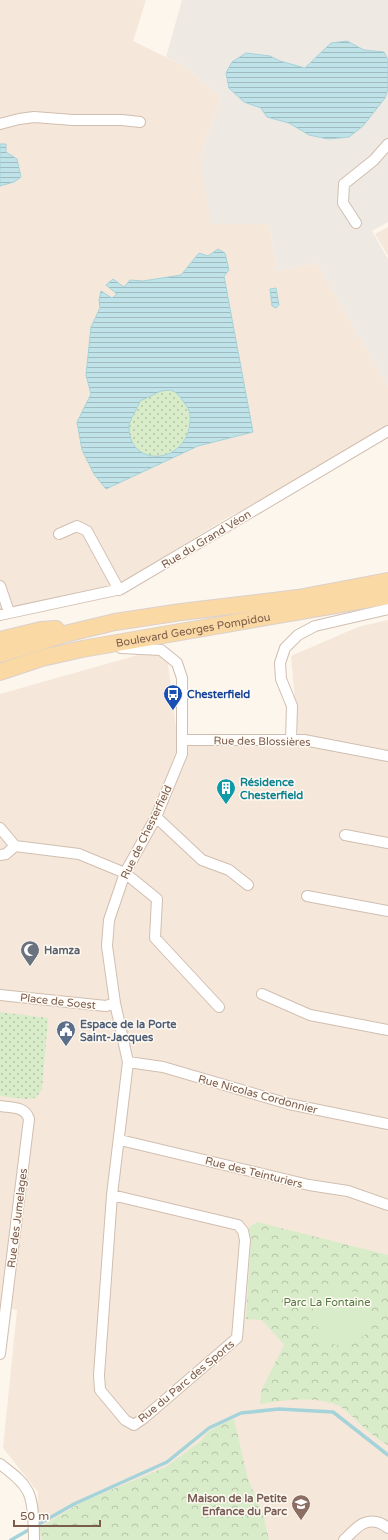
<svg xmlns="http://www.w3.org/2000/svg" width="388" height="1540" font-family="'Varela Round',sans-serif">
<defs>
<pattern id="grass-dots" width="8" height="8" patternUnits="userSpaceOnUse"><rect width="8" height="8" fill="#d8ecc9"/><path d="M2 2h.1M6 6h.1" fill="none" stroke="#b4c2a5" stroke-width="1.8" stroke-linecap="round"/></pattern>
<pattern id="park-crowns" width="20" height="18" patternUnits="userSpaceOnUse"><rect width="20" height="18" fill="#d8ecc9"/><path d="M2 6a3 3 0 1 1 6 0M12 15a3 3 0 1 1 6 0" fill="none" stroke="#b4c2a5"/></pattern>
<pattern id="water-rules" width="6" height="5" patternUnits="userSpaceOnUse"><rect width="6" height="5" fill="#bfe3e8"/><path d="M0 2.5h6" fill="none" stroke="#a0bbbe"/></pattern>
</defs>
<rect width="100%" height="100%" fill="#fdf6ec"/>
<path fill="#f5e8da" d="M0 0H146L133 41 186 67 221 97 200 157 269 224 277 271 317 263 388 386V434L225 519 119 585 0 610Z
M388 227V256L375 234Z
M388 620V1540H37L38 1492 3 1448 17 1310 0 1306V694L166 647 177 736 298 735 291 656 358 627Z"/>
<path fill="#efe9e4" d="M182 0H388V222L372 231 388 259V386L317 263 277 271 269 224H211L200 157 221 97 186 67 166 57Z"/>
<path fill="url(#grass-dots)" d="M170 390C178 392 181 398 185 404 190 410 189 414 189 421 189 463 128 470 129 426 129 420 138 407 140 401L161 391Z
M0 1012 48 1018 42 1089 36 1098 26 1099 0 1096Z"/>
<path fill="url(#park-crowns)" d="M257 1222 388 1255V1445C368 1434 361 1424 345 1410 325 1394 283 1400 260 1404L261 1391 284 1345 262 1320 246 1319 251 1241 249 1227Z
M234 1419 248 1479 263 1514 269 1540H42L39 1528 82 1502 166 1467 201 1441 208 1432 218 1426Z"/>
<path fill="#d8ecc9" d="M333 1288 361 1293 358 1305 371 1310 364 1337 352 1335 349 1348 320 1341 323 1328 309 1325 316 1297 330 1299Z"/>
<path fill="url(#water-rules)" stroke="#a5d3da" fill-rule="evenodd" d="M347 41 364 50 384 52 388 60V89L385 98 363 126 349 137 328 139 309 135 289 123 267 117 261 108 244 102 229 88 226 73 232 62 246 53 270 56 280 61 305 68 331 43Z
M0 144H6V152L17 159 21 177 14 182 0 186Z
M218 249 225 253 229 270 224 276 253 432 198 446 106 489 94 474 82 450 77 422 91 394 86 375 91 327 100 308 99 300 101 291 112 298 117 294 106 285 113 279 124 287 130 280 143 281 181 275 199 253 208 256ZM170 390C178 392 181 398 185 404 190 410 190 414 190 421 188 465 128 469 129 426 129 421 138 407 140 401L161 391Z
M276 288 279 305 276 308 272 306 270 289Z"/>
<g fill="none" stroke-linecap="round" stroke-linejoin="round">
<path stroke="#a5d3da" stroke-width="3.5" d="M11 1540 74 1504 167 1462 209 1428 241 1413 279 1409 333 1412 388 1455"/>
<defs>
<path id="street" d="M0 124 19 119 34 117 73 120H122L140 122
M356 223 343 203 344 184 374 160 388 144
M59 534 77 526 87 531 119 590
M0 586 9 612
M0 615 121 589 388 431
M182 740H304L388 756
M291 740 292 706 281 679 280 663 285 648 298 635 315 626 388 609
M156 817 202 860 229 870 248 885
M0 828 15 846 79 854 125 873 157 899 155 938 219 1007
M345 835 388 843
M0 855 6 854 15 846
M307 896 388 911
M262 994 310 1015 388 1030
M0 995 106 1006 115 1003
M128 1062 163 1067 289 1104 388 1124
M0 1106C12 1108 25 1106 29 1119L0 1354
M120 1140 309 1185 348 1191 388 1205
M112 1195 238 1225 243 1231 245 1240 237 1338 144 1418 134 1425 125 1420 100 1390 99 1375 112 1195 128 1062 115 1003 107 946 109 920 125 873 156 817 182 754V678L177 663 161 650 121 648
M0 1464C10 1472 21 1479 27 1490 34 1501 34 1527 34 1540
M344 1540C355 1530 363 1517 380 1523 383 1525 385 1525 388 1528"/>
<g id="primary">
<path d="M0 640 41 630 56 629"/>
<path d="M0 654 65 634 115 622 181 612 298 598 388 581"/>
<path id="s1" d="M0 672 42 658 82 649 388 596"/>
</g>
</defs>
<use href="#street" stroke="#d1beb0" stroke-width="12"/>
<use href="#primary" stroke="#dad1cd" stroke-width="18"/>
<use href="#street" stroke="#fff" stroke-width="10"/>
<use href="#primary" stroke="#fbd9a5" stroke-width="16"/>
</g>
<defs>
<symbol id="bus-pin" viewBox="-11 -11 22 30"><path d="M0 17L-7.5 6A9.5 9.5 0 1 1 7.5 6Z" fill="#1a4fb4" stroke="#fffaf3"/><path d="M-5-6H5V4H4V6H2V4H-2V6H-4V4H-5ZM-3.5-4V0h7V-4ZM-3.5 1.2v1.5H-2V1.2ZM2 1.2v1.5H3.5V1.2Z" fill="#fff"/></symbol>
<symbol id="building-pin" viewBox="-11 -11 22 30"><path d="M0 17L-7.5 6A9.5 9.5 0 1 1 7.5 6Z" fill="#0f9aa8" stroke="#fffaf3"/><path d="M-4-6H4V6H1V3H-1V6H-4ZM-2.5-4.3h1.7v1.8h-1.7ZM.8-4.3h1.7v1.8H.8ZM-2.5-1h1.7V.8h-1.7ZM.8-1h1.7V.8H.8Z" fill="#fff"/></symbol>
<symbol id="mosque-pin" viewBox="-11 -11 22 30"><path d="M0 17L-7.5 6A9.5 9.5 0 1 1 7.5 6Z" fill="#6b7280" stroke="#fffaf3"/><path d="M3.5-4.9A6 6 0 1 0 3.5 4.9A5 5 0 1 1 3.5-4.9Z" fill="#fff"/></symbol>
<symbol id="civic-pin" viewBox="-11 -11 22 30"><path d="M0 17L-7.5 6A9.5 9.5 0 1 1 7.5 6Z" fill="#5c6f8a" stroke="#fffaf3"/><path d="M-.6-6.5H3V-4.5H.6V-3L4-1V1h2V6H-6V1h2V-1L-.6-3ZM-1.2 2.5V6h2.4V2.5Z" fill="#fff"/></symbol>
<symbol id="school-pin" viewBox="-11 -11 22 30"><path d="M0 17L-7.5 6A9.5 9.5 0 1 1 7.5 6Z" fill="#8d6e63" stroke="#fffaf3"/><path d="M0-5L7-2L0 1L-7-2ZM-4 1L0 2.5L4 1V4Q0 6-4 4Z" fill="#fff"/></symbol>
</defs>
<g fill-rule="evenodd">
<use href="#bus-pin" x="162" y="683" width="22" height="30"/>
<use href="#building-pin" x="215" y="777" width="22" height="30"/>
<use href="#mosque-pin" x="19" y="939" width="22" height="30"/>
<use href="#civic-pin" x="55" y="1019" width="22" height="30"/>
<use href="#school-pin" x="290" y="1493" width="22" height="30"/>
</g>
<g text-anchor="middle" stroke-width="3" stroke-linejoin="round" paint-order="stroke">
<g font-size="11" fill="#7a5c4d" stroke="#fffaf3">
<text transform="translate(206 539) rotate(-31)" y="4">Rue du Grand Véon</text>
<text dy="4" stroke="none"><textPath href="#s1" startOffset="198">Boulevard Georges Pompidou</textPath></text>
<text transform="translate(262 741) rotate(1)" y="4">Rue des Blossières</text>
<text transform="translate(146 832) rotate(-64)" y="4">Rue de Chesterfield</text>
<text transform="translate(58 1001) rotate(6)" y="4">Place de Soest</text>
<text transform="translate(258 1094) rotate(15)" y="4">Rue Nicolas Cordonnier</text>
<text transform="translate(254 1172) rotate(14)" y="4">Rue des Teinturiers</text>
<text transform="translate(17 1218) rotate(-83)" y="4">Rue des Jumelages</text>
<text transform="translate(186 1381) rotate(-40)" y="4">Rue du Parc des Sports</text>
</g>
<g font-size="11" font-weight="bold" fill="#164399" stroke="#fffaf3" text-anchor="start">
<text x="187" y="698">Chesterfield</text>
</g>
<g font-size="11" font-weight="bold" fill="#0d838f" stroke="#fffaf3" text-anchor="start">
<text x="240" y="786">Résidence<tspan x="240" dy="13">Chesterfield</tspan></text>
</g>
<g font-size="11" font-weight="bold" fill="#5b616d" stroke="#fffaf3" text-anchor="start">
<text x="44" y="954">Hamza</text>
</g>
<g font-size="11" font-weight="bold" fill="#4e5e75" stroke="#fffaf3" text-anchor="start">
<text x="80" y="1028">Espace de la Porte<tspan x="80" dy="13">Saint-Jacques</tspan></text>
</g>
<g font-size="11" fill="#537a41" stroke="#fffaf3">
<text x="327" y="1306">Parc La Fontaine</text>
</g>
<g font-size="11" font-weight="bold" fill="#785e54" stroke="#fffaf3" text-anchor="end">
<text x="287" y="1502">Maison de la Petite<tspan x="287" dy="13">Enfance du Parc</tspan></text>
</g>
</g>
<path d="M14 1520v6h86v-6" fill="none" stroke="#7a5c4d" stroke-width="2"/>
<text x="20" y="1520" font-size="12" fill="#7a5c4d" stroke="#fffaf3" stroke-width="3" paint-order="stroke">50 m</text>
</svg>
